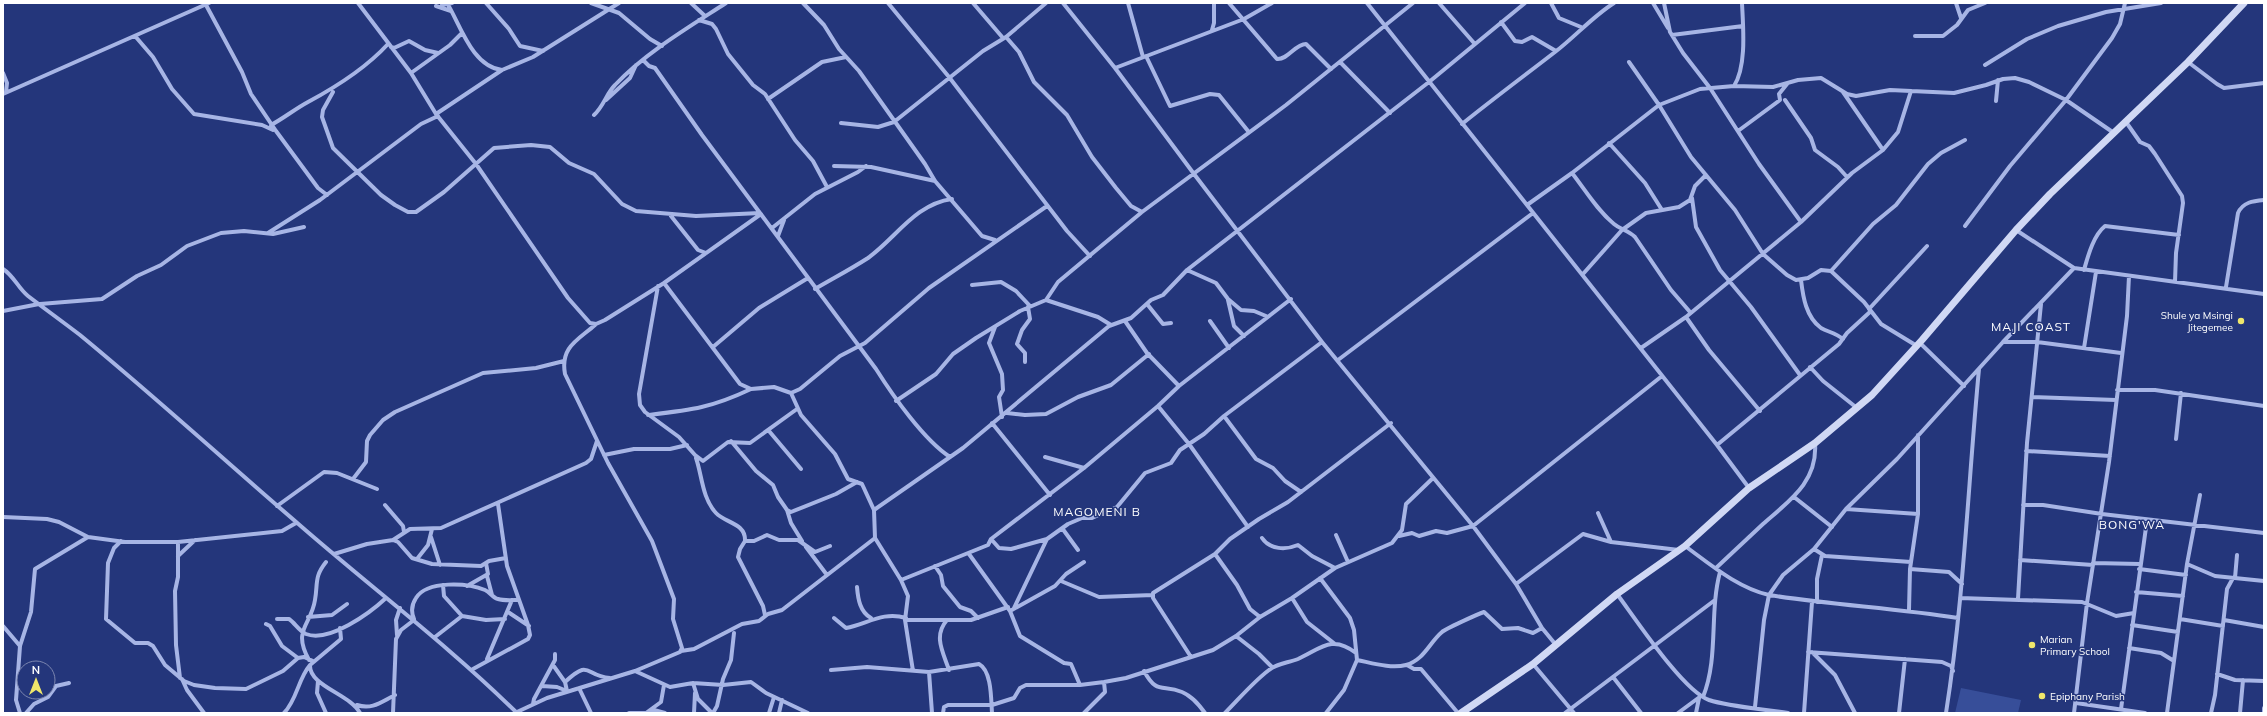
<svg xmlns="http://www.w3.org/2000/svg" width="2267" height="716" font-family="Mulish,sans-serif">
<rect width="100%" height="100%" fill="#24367b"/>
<path fill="#374e99" d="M1961 688 2021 700 2018 713H1955Z"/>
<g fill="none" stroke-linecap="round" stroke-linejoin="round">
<path stroke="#a7b5e5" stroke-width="4" d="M358 3 411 73 436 114 476 164 568 298 590 323 596 324 605 320 664 283 761 214
M447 3C460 24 472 67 502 70
M486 3 509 29 520 46 543 51
M591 3 619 13 650 39 662 46
M691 3 705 16
M803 3 824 25 839 49 859 71 925 164 935 181 982 236 995 240
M888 3 949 77 1067 231 1090 256
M973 3 1003 38
M1063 3 1115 68 1194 174 1322 342 1473 526 1516 584 1542 628 1556 645
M1128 3 1143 57
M1229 3 1277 59C1288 60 1295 44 1306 44L1331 69
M1367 3 1717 445 1749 488
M1439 3 1474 43
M1551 3 1559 18 1581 27
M1653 3 1668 28
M1664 3 1670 32 1683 53 1710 88 1759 164 1801 222
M1956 3 1961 18
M206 5 242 72 251 94 276 131 318 188 327 195
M442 5 452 3
M436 6 451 11
M699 20 712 24 716 29 728 54 753 85 765 94 795 140 813 161 827 187
M1501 22 1515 41 1522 42 1532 37 1556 51
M1212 30 1214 23V3
M1672 35 1743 26
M135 36 153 57 172 89 194 114 262 125 273 130
M1915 36H1943L1957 25 1968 10 1985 3
M1006 37 1019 52 1034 82 1067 115 1092 157 1116 188 1131 206 1142 212
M391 47 394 48 409 41 425 50 438 53
M1146 56 1170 106 1210 94 1219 95 1248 131
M643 60 649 66 655 68 702 135 876 369C893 396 924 440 950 457
M1340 62 1390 113
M1629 62 1659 105 1691 157 1735 210 1763 254 1787 275 1796 280 1808 278 1821 270 1831 271 1864 302 1881 324 1917 346
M2188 62 2217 84 2224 88 2264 83
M1985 65 2027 39 2058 26 2106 12 2161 3
M1115 68 1244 19 1272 3
M3 73 7 83 6 92
M411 73 450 45 461 34
M1734 86C1747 66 1743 26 1742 3
M333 92 323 110 322 117 333 148 381 195 395 205 408 212H416L444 192 494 148 531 145 550 147 569 163 594 174 622 204 636 211 696 216 760 213
M1843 92 1883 150
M3 94 209 3
M768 99 822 62 846 57
M606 100 630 78 636 65
M1785 100 1811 138 1815 150 1838 167 1847 177
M1996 101 1998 80
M436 114 502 70 533 57 619 3
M594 115C604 106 606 94 615 85 645 53 689 27 726 3
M2126 122 2140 142 2149 146 2155 154 2182 196 2183 203 2176 253 2175 282
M841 123 878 127 894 122 983 51 1006 37 1046 3
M1462 124C1493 99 1524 76 1555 52 1576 36 1592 17 1614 3
M271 125C284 118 295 109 308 102 336 87 366 68 388 44
M1738 131 1780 100 1779 94 1787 84
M1609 143 1645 183 1662 210
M834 166 871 167 935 181
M1572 173C1586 191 1597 210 1614 224 1621 230 1628 230 1635 237L1671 290 1690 312
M1692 198 1696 227 1720 270 1751 307 1800 375
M1527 205 1572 173 1659 105 1700 89 1734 86 1773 87 1798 80 1821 78 1847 94 1856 96 1890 90 1954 93 1986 85 2003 79 2015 78 2029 82 2066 100 2114 133
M671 216 698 250 706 253
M1965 226 2010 166 2066 100 2112 38 2120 24 2125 3
M772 228 815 194 858 172 866 166
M2016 230 2074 268 2264 294
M268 233 320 200 421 124 438 116
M778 236 784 220
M3 269C14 276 18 288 28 296 45 309 63 322 80 335 153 395 223 459 295 521 369 586 447 644 517 713
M1187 270 1216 283 1228 299 1241 310 1254 311 1266 316
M2084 270C2088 256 2093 236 2105 226L2179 235
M1831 271 1873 224 1896 205 1928 164 1941 153 1965 140
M1583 274 1622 230 1646 213 1679 207 1690 200 1695 186 1706 175
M1801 280C1803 297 1806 317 1821 328 1828 332 1836 333 1843 339
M664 283 740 384 751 389 774 387 791 393 800 389 840 356 865 343 929 288 1047 206
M972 285 1001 282 1016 291 1030 306
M658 286 639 394 640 405 645 412 679 437 695 455 703 461 728 442 750 443 797 409
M2226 287 2238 213C2243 202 2253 201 2264 200
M815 289C832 279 851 269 868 258 896 238 915 204 952 199
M1046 300 1098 317 1111 325
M1228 300 1234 326 1244 336
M40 304 102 299 137 276 161 265 187 246 221 233 244 231 273 234 304 227
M1147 304 1163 324 1171 323
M1869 309 1927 246
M3 311 39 304
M1686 317 1709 350 1760 411
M1125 321 1147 353 1179 386
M1210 321 1229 348
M995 327 989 343 1002 374 1003 390 999 397 1002 417
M2003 342H2037L2121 353
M1920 343 1964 386
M713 347 759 308 808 278
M1641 348 1686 317 1801 222 1852 173 1883 150 1898 132 1911 91
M2084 348 2096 272
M1338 360 1533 213
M1025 362V353L1017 344 1022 330 1030 319 1028 307
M1810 367 1823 381 1857 408
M2117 390H2155L2264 406
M791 393 801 415 835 454 848 479 862 484 874 510 875 538 901 580 908 596 905 620 913 671
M2032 397 2116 400
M896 401 936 374 953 354 976 338 1020 311 1046 300 1058 282 1142 212 1286 105 1413 3
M1158 406 1189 444 1248 527
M1007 413 1025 415 1046 414 1078 397 1111 385 1149 354
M648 415C691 410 711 408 751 389
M1224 416 1256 459 1273 468 1285 481 1301 492
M992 423 1050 495
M769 431 801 469
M2176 439 2181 393
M731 441 756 471 773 485 778 497 787 510 791 512 836 494 857 482
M1717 445 1839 344 1847 333 1871 311
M2026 451 2110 456
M604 455 634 449H670L687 445
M1045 457 1084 468
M696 458C702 475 702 498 716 513 725 523 746 523 745 541L740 549 738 557 763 606 765 615
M353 479 366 462 367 441 370 435 383 420 395 412 483 373 536 368 564 361
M1794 497 1832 527
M385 505 403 526 404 532
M2023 505H2043L2102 514 2264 533
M277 506 324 472 337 473 377 489
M1846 509 1918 514
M787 510 791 523 802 541
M874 510 963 448 1109 326 1131 318 1151 300 1163 295 1187 270 1429 82 1525 3
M1598 513 1611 542
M3 517 47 519 59 522 88 537 125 542H178L282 531 296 523
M1062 528 1078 550
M1336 535 1348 562
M1399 536 1412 533 1419 536 1436 531 1447 533 1473 526 1662 376
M431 537 440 565
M1262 538C1270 550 1286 550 1298 545L1312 556 1335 568
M991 539 999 548 1011 549 1047 539 1068 524 1082 518H1092L1117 507 1145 473 1171 463 1180 450 1204 434 1224 416 1322 342
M393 540 410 529 441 528 586 463 591 459 597 441
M121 541 114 548 108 563 106 619 135 643H148L153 646 165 665 184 681 194 685 215 688 246 689 283 671 298 658 304 657 313 661
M745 541H754L767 535 779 540H798L815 552 830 546
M178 542V577L175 591 176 645 180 678
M1685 546C1711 565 1738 588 1769 595L1783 575 1814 549 1846 509 1897 459 2003 342 2074 268
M806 547 827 575
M1814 549 1825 556 1911 562
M334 554 367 544 393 540 398 542 412 558 432 564 481 566 489 561 506 558
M969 554 1010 611 1020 636 1064 663 1071 664 1080 685
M1215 554 1237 585 1250 609 1260 617
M178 556 195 540
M417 559 428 545 432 529
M2020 560 2093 565
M2093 563 2140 564
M2187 564 2215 576 2264 581
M935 566 941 575 943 586 960 607 971 611 978 618
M1716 568C1732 553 1747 539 1763 524 1789 501 1818 482 1815 443
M1910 569 1949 572 1962 584
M2139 569 2186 575
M487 576 492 595
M1320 578 1350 618 1354 630 1357 660 1344 690 1326 713
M2235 578 2237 555
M901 580 988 545 991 539 1084 468 1158 406 1179 386 1291 299
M1061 581 1099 597 1153 595
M1516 584 1583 534 1611 542 1679 550
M443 585 444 596 462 616 486 620 505 619
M467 586 488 574 486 563
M857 587C858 599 860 612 871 618
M2136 592 2183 596
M1617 594C1635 618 1683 691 1709 700 1731 707 1764 709 1788 713
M1292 598 1307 622 1335 644
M1960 598 2082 602 2116 616 2134 613
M2018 599 2027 443 2041 304
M1817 602V579L1822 555
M1014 608 1047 539
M1909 610 1910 569 1918 514V435
M1010 611 1055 586 1066 574 1084 562
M508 612 529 626
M308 617 332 615 347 604
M834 618 846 628C867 624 883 611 906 618
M277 619H289C295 623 299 631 306 634 329 643 370 613 386 598
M414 619C411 612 412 604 416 598 427 580 468 583 485 590 490 592 493 598 498 599 504 601 513 600 519 600
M2180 619 2223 626
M905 620H971L1008 607
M947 620C933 636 943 652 949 670
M2224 620 2264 627
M266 624 270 626 282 646 298 658
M2132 625 2178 632
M3 626 20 646
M340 628 341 639 310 665C309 686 350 694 360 713
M397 635 396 620 400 608
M1236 636 1259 654 1272 667
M435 637 462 616
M2129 648 2161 653 2174 661
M681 651 694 649 742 624 759 621 768 614 782 610 875 538
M1808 652 1942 662 1951 666 1953 671
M1812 652 1835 675 1855 713
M1191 657 1153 598V593L1215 554 1230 539 1259 519 1288 502 1391 423
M487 659 512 600
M309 660C292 629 311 626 315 600 318 583 314 577 326 562
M1357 660C1372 663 1391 669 1406 665 1424 660 1429 643 1442 632 1445 629 1478 614 1484 612L1502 629 1518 628 1533 633 1542 628
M1533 664 1574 713
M553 665 565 682 567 691
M1407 665 1414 669H1421L1458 713
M473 669 528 639 530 635 528 625 507 566 498 504
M831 670 867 667 929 672 979 664C992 671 991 700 992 713
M635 671 670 687 693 683 723 685 751 682 766 693 808 713
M1144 671C1157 695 1162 684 1182 692 1192 696 1199 705 1205 713
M929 672 932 713
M2217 674 2235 680 2264 681
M1613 677 1641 713
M182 679 187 690 204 713
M318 681 317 693 326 713
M565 682C591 658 584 676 610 678
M693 683 698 699 712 713
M542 686 557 687 567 691
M579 688 591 713
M1703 697C1719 657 1709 613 1720 572
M2076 703 2145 713
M533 704 534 699 555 660V654
M357 705C372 710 381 702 395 695
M1755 707 1764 620 1769 595C1832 605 1895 608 1958 618
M2121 709 2147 520
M517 712 547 698 635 671 680 652 682 648 673 619 674 599 652 541 608 463 565 374C560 347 578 340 595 325
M649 712 654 710 665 713
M20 713 16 700 20 646 31 612 35 569 88 537
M26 713 34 704 48 697 56 686 69 683
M284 713C297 700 298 679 310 665
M393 713 396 639 401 630 414 620
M629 713H645
M646 713 661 702 664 685
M694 713 695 693
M713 713 717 706 723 679 731 660 734 633
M769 713 774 697
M779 713 782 700
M943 713 944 707 948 705H992L1014 698 1020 688 1026 685H1080L1104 682 1126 678 1213 650 1236 636 1260 617 1292 598 1335 568 1392 543 1402 530 1406 504 1433 478
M1084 713 1105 692 1104 682
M1225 713C1239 699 1253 682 1269 670 1277 663 1288 663 1298 659 1320 649 1332 634 1356 653
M1565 713 1715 600
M1678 713 1701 696
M1696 713 1699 698
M1804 713 1812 602
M1899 713 1905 659
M1946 713C1964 599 1968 484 1979 369
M2074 713 2087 603 2109 462 2127 316 2129 276
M2167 713 2187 564 2200 495
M2211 713 2215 695 2227 589 2233 578
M2240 713 2243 680
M2264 713V708"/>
<path stroke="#d0d8f4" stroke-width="7" d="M1461 713 1533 664 1617 594 1685 546 1749 488 1815 443 1872 395 1922 340 2016 230 2050 194 2188 62 2244 3"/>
</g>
<g fill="#efe76b" stroke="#24367b" stroke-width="1.5">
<circle cx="2241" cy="321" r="4"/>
<circle cx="2032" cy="645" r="4"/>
<circle cx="2042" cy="696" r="4"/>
</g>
<g text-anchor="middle" stroke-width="3" stroke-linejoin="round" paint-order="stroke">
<g font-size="10" fill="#fff" stroke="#24367b" text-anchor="start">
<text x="2233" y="319" text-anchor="end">Shule ya Msingi<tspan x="2233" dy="12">Jitegemee</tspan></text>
<text x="2040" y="643">Marian<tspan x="2040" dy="12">Primary School</tspan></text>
<text x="2050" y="700">Epiphany Parish</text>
</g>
<g font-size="12" letter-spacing="1" fill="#fff" stroke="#24367b">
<text x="2031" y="331">MAJI COAST</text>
<text x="1097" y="516">MAGOMENI B</text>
<text x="2132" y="529">BONG'WA</text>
</g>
</g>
<rect width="2267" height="716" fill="none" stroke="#ffffff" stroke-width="8"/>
<g transform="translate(36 680)"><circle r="19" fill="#24367b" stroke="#7c86b0"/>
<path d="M0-3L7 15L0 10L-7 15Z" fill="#efe76b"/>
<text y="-6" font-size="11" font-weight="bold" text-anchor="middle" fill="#ffffff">N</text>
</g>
</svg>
